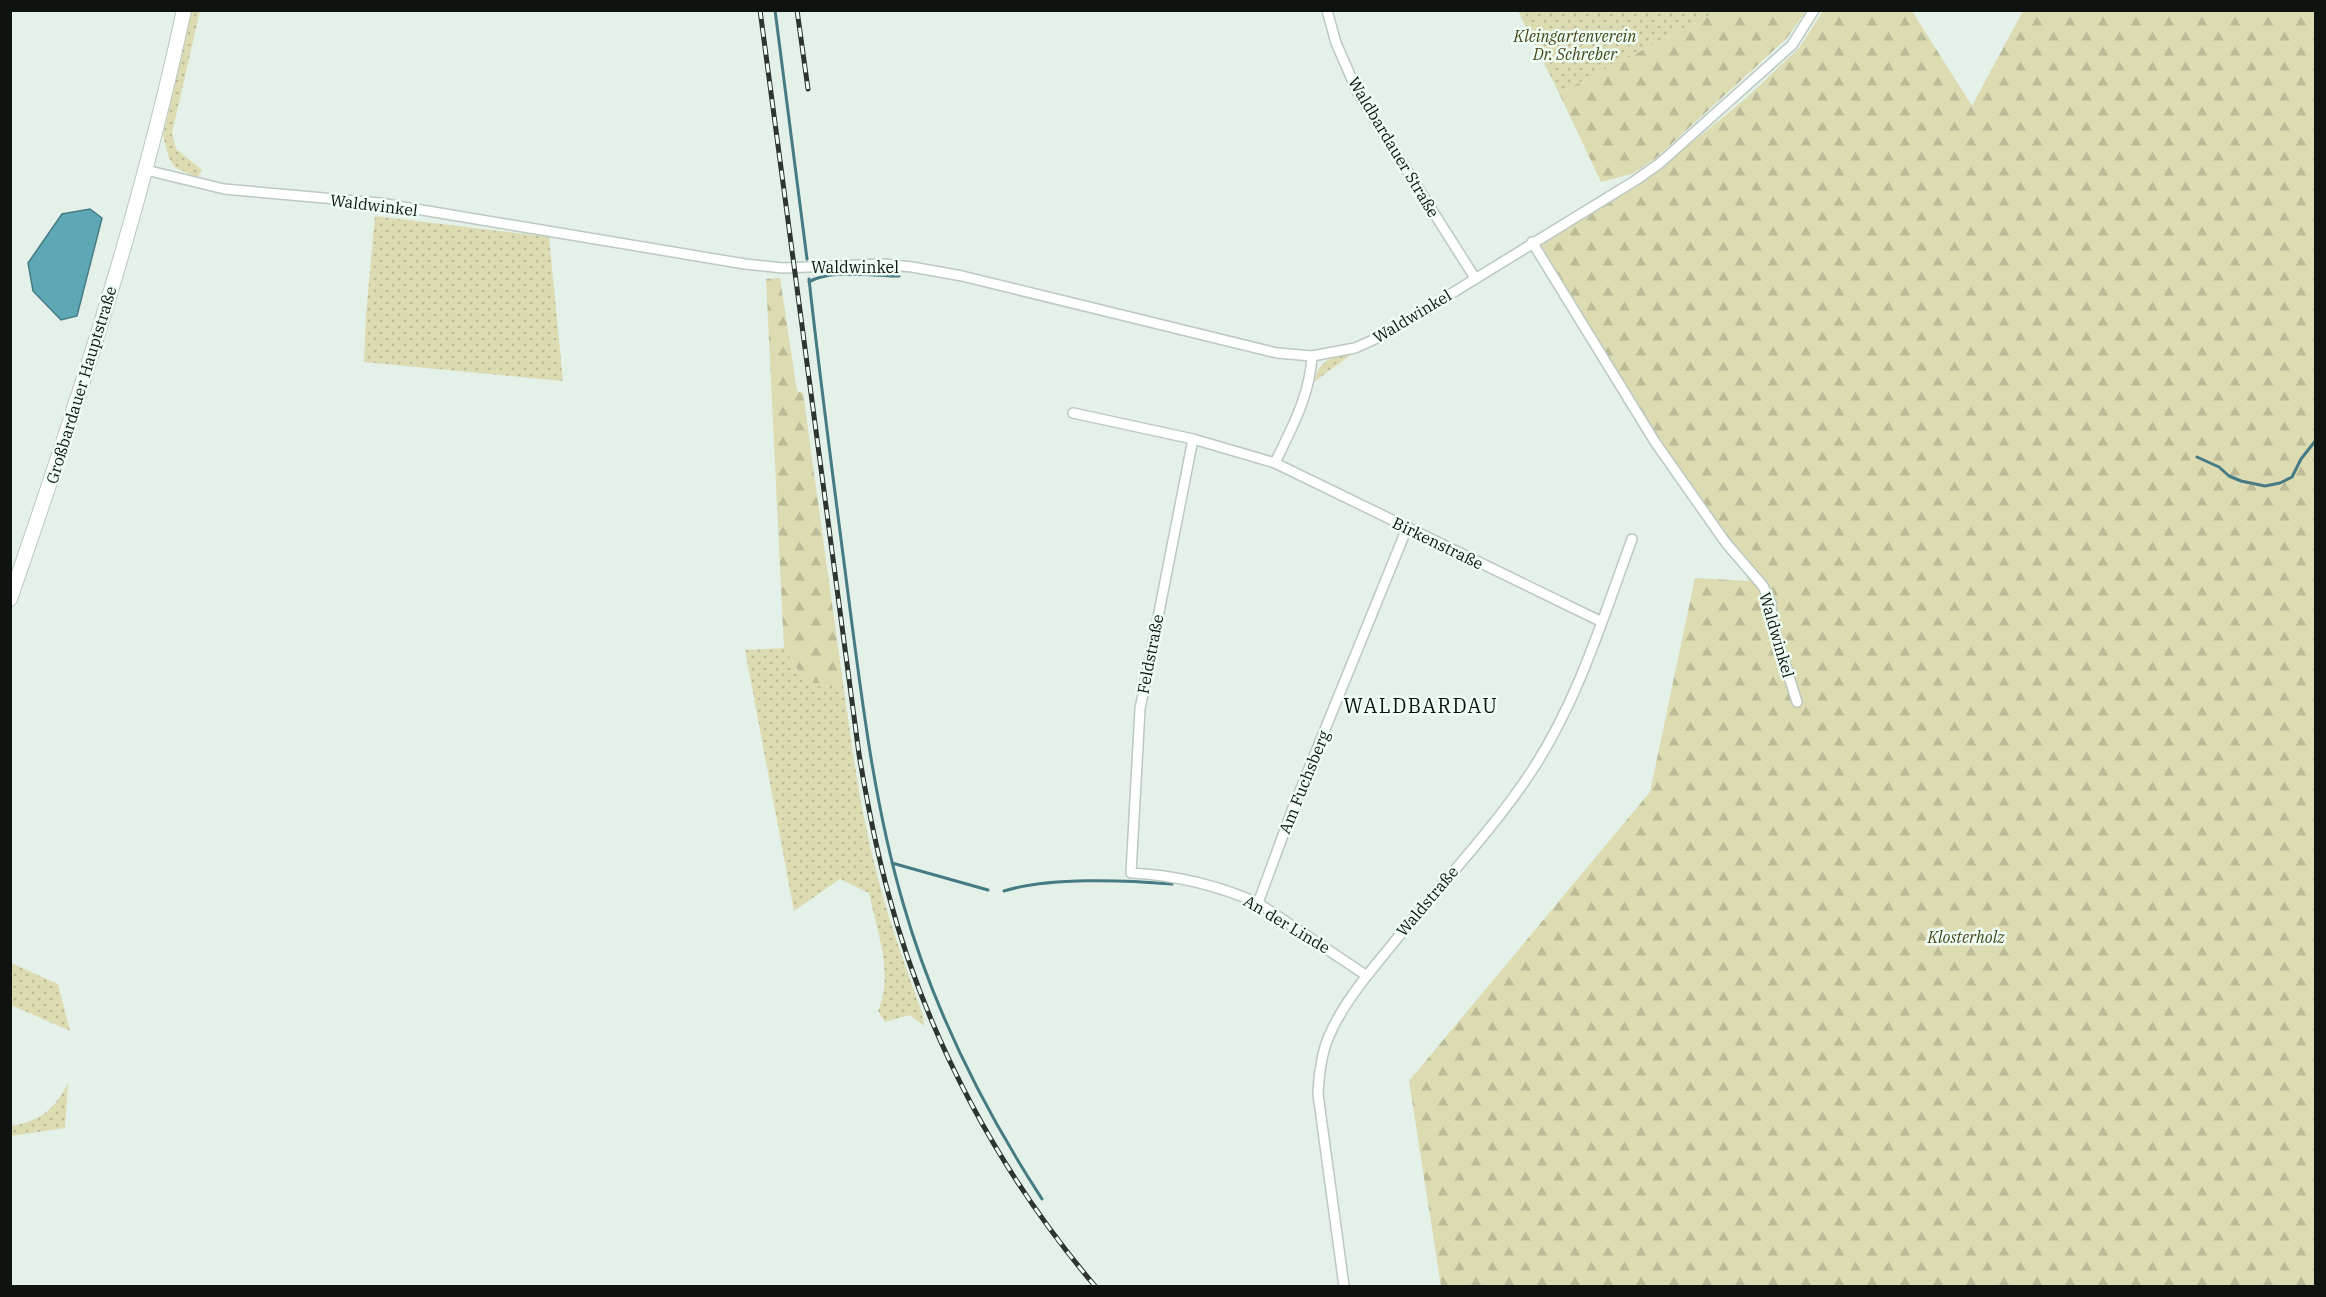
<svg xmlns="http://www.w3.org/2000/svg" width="2326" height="1297" font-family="'IBM Plex Serif',serif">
<defs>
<pattern id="grass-dots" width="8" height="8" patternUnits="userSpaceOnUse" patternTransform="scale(1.5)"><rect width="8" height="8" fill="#dddbb2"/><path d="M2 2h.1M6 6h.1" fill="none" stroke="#bcbb98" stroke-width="1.8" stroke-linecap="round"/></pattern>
<pattern id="forest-firs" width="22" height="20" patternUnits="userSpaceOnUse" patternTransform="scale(1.5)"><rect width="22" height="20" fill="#dddbb2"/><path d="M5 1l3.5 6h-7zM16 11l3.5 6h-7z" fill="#bcbb98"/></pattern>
</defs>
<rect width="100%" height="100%" fill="#e3f1e8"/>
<path fill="url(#grass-dots)" d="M191 11H200L172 133 176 149 202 170 197 178 175 167 169 158 163 136Z
M1518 11H1719L1559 93Z
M375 216 549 237 563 381 364 362 366 314Z
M1352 354 1314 382C1321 358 1329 358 1352 354Z
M784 648 806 683H843C850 731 856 780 866 827 879 892 900 953 923 1015L924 1026 910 1015 885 1022 878 1011C894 974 877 931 869 893L840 879 794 911 745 650Z
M11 963 58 984 70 1031 11 1005Z
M68 1083 65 1128 11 1136V1126C41 1121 54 1110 68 1083Z"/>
<path fill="url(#forest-firs)" d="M1719 11H1806L1786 39 1656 158 1632 174 1601 182 1559 93Z
M1823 11H1912L1972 106 2023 11H2315V1286H1441L1409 1081 1650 792 1695 578 1749 581 1730 544 1692 495 1538 246 1641 184 1744 100 1799 48Z
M780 278 797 391 803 393 843 683H806L784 648 766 279Z"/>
<path fill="#5ea8b6" stroke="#467b84" stroke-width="1.5" d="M90 209 102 218 77 316 61 320 33 291 28 263 62 214Z"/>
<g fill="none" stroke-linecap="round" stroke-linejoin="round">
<path stroke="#467b84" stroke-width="3" d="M775 10 807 259
M809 279C821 389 836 499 850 609 863 708 875 807 903 903 933 1008 983 1108 1042 1199
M809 282C830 269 874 276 899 276
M2197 457 2219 467 2229 476 2241 481 2265 486 2280 483 2292 477 2301 459 2316 440
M892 863 988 890
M1004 891C1049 877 1125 880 1172 884"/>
<defs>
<path id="minor" d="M1327 10 1336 43 1358 93 1475 278
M146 170 224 189 380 203 745 264 783 268 883 264 912 267 962 276 1277 353 1312 356 1355 348 1384 335 1636 180 1660 163 1792 45 1814 10
M1532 242 1655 442 1726 543 1763 586 1771 603 1772 623 1797 702
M1073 413 1193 439 1275 463 1602 622
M1193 439 1140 709 1131 873C1175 875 1217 885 1258 903L1367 976
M1275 463C1291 429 1310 396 1312 356
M1258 903 1293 808 1407 528
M1344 1286 1318 1094C1319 1074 1321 1054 1329 1036 1343 1003 1369 973 1391 946 1437 888 1490 834 1531 772 1578 701 1603 618 1632 539"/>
<path id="secondary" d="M10 599C77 406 141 210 184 10"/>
</defs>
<use href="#minor" stroke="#bbc9c1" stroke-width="12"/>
<use href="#secondary" stroke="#bbc9c1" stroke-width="16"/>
<use href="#minor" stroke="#fff" stroke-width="9"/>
<use href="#secondary" stroke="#fff" stroke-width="14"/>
<defs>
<path id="rail" d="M760 10 859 754C867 802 876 849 889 896 927 1039 1000 1174 1095 1286
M797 10 808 89"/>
</defs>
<use href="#rail" stroke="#2e3430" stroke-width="5"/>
<use href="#rail" stroke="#f0fff6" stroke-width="3" stroke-dasharray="9" stroke-linecap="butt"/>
</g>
<g text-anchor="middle" stroke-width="5" stroke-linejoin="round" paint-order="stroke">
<g font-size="16" font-style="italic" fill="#49461a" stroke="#f0fff6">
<text x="1575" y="42">Kleingartenverein<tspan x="1575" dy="18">Dr. Schreber</tspan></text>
<text x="1966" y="943">Klosterholz</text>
</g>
<g font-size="16" fill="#0e1310" stroke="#f0fff6">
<text transform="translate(1394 147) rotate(59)" y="6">Waldbardauer Straße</text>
<text transform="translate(374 205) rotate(7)" y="6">Waldwinkel</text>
<text x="855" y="273">Waldwinkel</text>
<text transform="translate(1412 316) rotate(-31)" y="6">Waldwinkel</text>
<text transform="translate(81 385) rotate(-73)" y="6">Großbardauer Hauptstraße</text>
<text transform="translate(1438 543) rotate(26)" y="6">Birkenstraße</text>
<text transform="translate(1777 635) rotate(74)" y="6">Waldwinkel</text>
<text transform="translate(1150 654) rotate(-79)" y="6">Feldstraße</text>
<text transform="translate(1304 782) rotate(-68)" y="6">Am Fuchsberg</text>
<text transform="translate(1427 901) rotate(-50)" y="6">Waldstraße</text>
<text transform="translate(1287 924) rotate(31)" y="6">An der Linde</text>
</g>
<g font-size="20" letter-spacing="1.5" fill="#0e1310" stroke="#f0fff6">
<text x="1421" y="713">WALDBARDAU</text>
</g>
</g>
<rect width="2326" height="1297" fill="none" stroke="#0e1310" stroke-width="24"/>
</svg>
